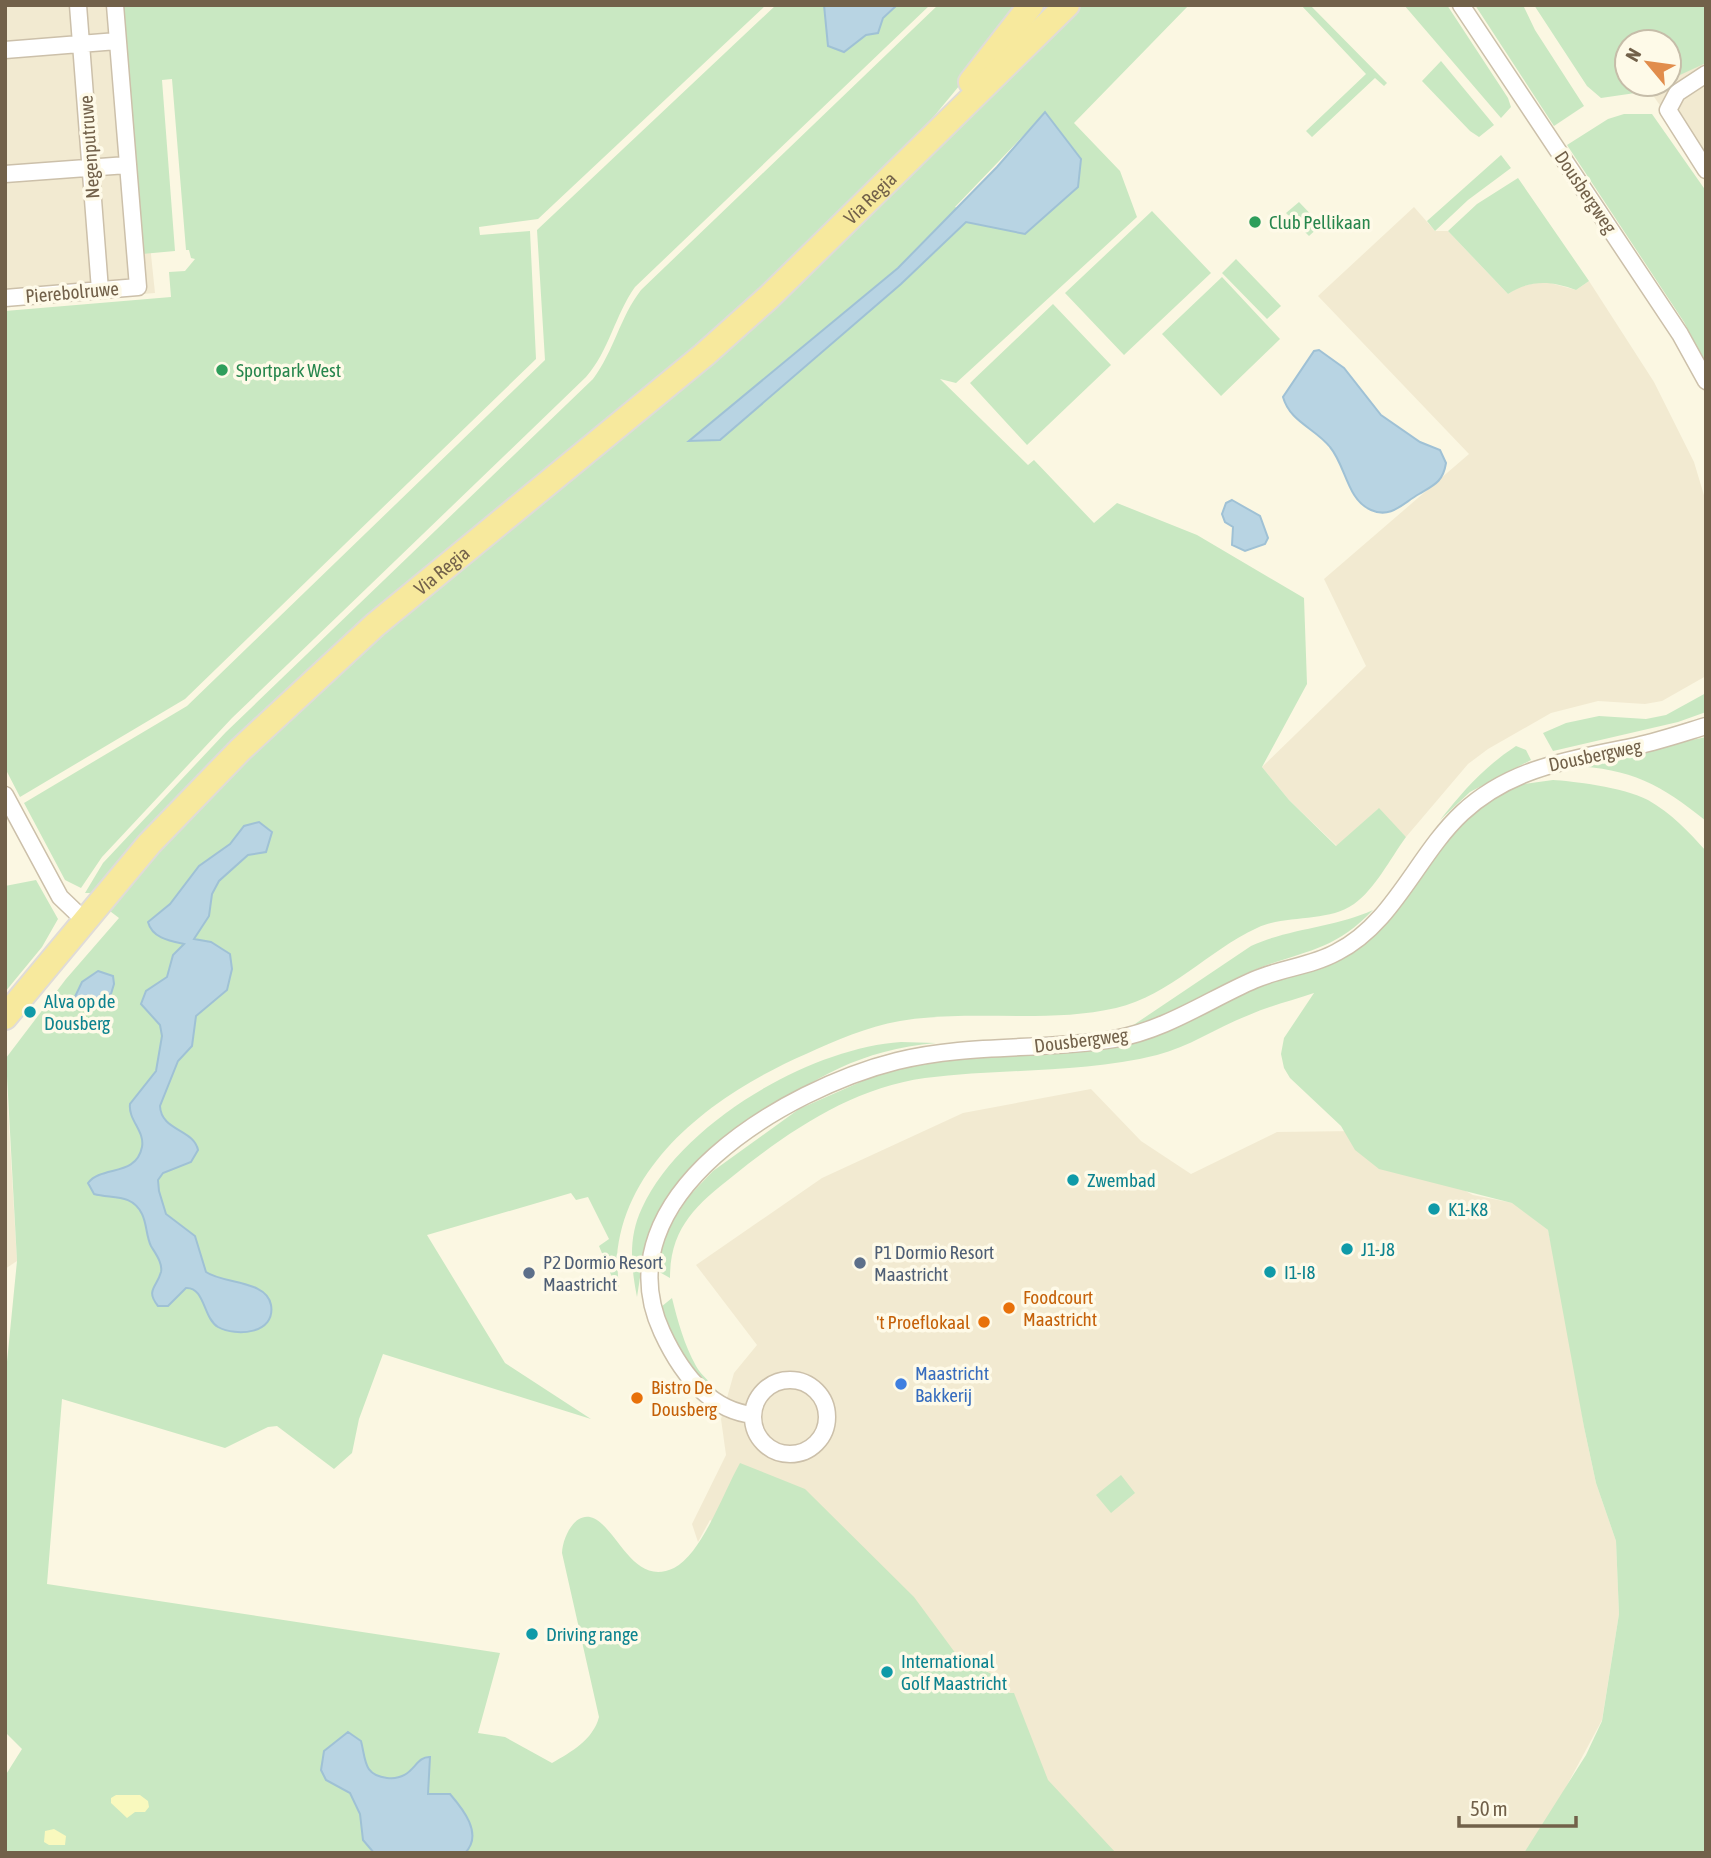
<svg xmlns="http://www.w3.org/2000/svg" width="1711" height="1858" font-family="'Asap Condensed',sans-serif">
<rect width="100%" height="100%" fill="#fbf7e2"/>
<path fill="#f2ead1" d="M5 5H125L155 293 5 305Z
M1591 5H1706V171L1645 84H1669V42H1627Z
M1414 207 1435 231H1448L1508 294 1519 287 1543 281 1576 290 1589 281 1654 382 1694 462 1706 502V676L1662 701 1645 704 1598 701 1551 713 1488 749 1468 764 1406 837 1378 809 1337 846 1289 800 1262 767 1366 666 1324 579 1469 454 1318 296Z
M5 1058 17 1261 5 1269Z
M1091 1089 1141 1141 1191 1174 1277 1132 1355 1131 1473 1195 1513 1203 1548 1230 1569 1329 1584 1427 1596 1483 1616 1541 1619 1614 1602 1720 1551 1815 1524 1853H1102L1030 1771 1006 1681 959 1658 944 1641 710 1520 698 1542 692 1524 726 1455 721 1419 734 1373 757 1345 696 1265 822 1178 963 1113Z"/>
<path fill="#c9e8c2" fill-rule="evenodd" d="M122 5H766L538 219 479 227 480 235 530 231 536 359 185 699 20 797 5 768V311L171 297 169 272 185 271 195 259 191 258 189 250H186L172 79 162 80 175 251 142 254Z
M776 5H824L828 46 844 52 866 35 876 32 883 18 897 5H930L635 287C615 315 609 351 586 377L232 718 102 857 81 888 65 880 24 803 187 706 545 360 537 230Z
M938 5H1026L921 132 818 240 93 893H85L103 863 226 732 593 379C614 351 620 317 641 290Z
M1075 5H1189L1074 123 1120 171 1137 217 956 383 940 379 1028 465 1034 460 1094 523 1117 503 1197 535 1304 598 1307 684 1262 767 1289 800 1336 846 1379 808 1406 837C1390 859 1375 889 1354 904 1327 923 1287 914 1257 928 1207 951 1171 995 1116 1008 1047 1024 970 1009 900 1021 866 1027 837 1040 806 1054 723 1090 625 1157 617 1257 617 1269 619 1282 619 1294L599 1246 609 1239 588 1197 576 1200 571 1193 427 1235 505 1363 591 1419 383 1354 359 1419 352 1453 334 1469 277 1426 268 1427 225 1448 62 1399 47 1584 500 1653 478 1733 505 1737 552 1763C571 1752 593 1740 599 1717L562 1553C563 1533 580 1503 602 1524 622 1542 638 1585 674 1568 702 1554 724 1491 740 1463L805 1489 914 1597 959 1658 1006 1681 1009 1693H1014L1048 1780 1116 1853H5V1776L22 1749 5 1732V1382L17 1261 6 1058 66 979 119 918 102 905 274 730ZM1046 112 1025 234 955 207Z
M1301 5H1310L1387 83 1384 86 1375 78 1312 137 1306 131 1366 74Z
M1404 5H1447L1508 98 1511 107 1501 118Z
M1475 5H1523L1535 30 1584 106 1554 126Z
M1534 5H1706V63L1669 80V42H1627V84H1661L1649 91 1601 98 1587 86Z
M1441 61 1494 125 1479 137 1470 131 1422 81Z
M1624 114H1652L1706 191V364L1684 322 1567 145 1608 119Z
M1501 155 1511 168 1468 200 1435 231 1427 221Z
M1518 178 1589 281 1576 290C1552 281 1531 279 1508 294L1448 231 1477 204Z
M1299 202 1321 225 1309 236 1286 213Z
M1152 211 1211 273 1124 355 1065 293Z
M1236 259 1281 306 1267 319 1222 273Z
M1222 277 1280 339 1221 396 1162 334Z
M1053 304 1111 365 1027 445 970 383Z
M1706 693V712L1678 722 1553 751 1543 733 1566 723 1599 716 1646 719 1666 715Z
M1706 737V821C1662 785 1630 768 1572 766Z
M1516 746 1526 750 1531 760 1470 792 1440 820C1464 790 1484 767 1516 746Z
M1553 780C1570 781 1624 787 1648 800 1671 813 1689 832 1706 851V1853H1524L1586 1755 1602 1721 1619 1614 1616 1541 1596 1483 1584 1427 1548 1230 1512 1203 1379 1169 1355 1150 1341 1126 1290 1078 1284 1068 1281 1054 1284 1038 1314 993C1293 1000 1270 1006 1249 1015 1218 1027 1189 1047 1157 1055 1081 1074 1002 1068 925 1078 852 1088 789 1131 733 1176 696 1205 670 1228 670 1278L654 1269 659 1243 689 1196 713 1171 799 1109 883 1072 918 1062 1127 1043 1174 1029 1262 985 1329 965 1467 814 1516 785Z
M36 880 58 919 42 947 5 992V886Z
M1373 910C1335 950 1307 950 1259 968 1215 985 1180 1016 1132 1026L1251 946C1290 928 1334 928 1373 910Z
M901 1042 936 1043C840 1052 788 1094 719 1155 694 1177 670 1195 654 1224 643 1246 641 1273 637 1297 631 1266 628 1237 642 1208 681 1123 810 1048 901 1042Z
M672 1298C678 1322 684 1344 696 1366 703 1379 718 1386 722 1401L676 1350 661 1307Z
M1121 1475 1135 1493 1111 1513 1096 1495Z"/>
<path fill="#f9f9be" d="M116 1795H140L148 1801 149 1807 145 1812H135L127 1818 111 1803V1798Z
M54 1829 66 1836 65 1845H49L44 1842 45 1831Z"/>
<path fill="#b8d4e3" stroke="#9fc1d5" stroke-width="2" d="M824 5H897L883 18 878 33 866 35 844 52 828 46Z
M1045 112 1081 159 1078 187 1025 234 966 222 901 284 720 440 689 441 898 268 997 167Z
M1319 350 1344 368 1381 415 1420 442 1440 450 1446 463C1443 482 1434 485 1419 494 1403 503 1391 519 1371 510 1347 500 1346 466 1330 447 1315 428 1290 422 1283 397L1314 351Z
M1232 500 1260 516 1268 538 1265 544 1245 551 1232 545 1233 527 1225 522 1222 514 1226 503Z
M259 822 272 832 266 852 248 855 219 881 212 894 209 916 194 939 211 942 230 954 232 969 227 990 196 1016 192 1046 178 1061 160 1106C161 1131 194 1129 198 1150L191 1162 163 1173 158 1180 159 1191 166 1214 195 1236 206 1272C223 1284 267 1280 271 1305 276 1334 236 1337 218 1327 203 1318 205 1287 186 1288L168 1306H158C145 1290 157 1287 161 1272 163 1263 155 1253 151 1246 146 1236 147 1224 142 1214 132 1193 111 1199 94 1194L88 1183C102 1165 136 1177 142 1147 145 1131 128 1120 130 1104L156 1071 162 1036 160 1025 141 1004 146 991 167 977 173 955 184 944C170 941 152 938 148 922L170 904 199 866 230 844 244 826Z
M98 971 113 976 114 984 111 994 89 1003H72L82 982Z
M348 1732 361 1741C366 1760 363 1775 387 1778 414 1781 414 1756 430 1757L428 1794H450C462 1808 484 1834 465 1853H374L363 1840 360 1814 350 1793 326 1780 321 1770 324 1751Z"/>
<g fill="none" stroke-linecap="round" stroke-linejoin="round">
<defs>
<path id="minor" d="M78 5 100 290
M1461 5 1680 334 1706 381
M5 50 117 41
M1706 74 1677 93 1668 110 1706 170
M5 174 127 165
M5 298 138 287 115 5
M5 795 60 897 84 920
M753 1417a37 37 0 1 1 74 0a37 37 0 1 1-74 0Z
M753 1415C708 1410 680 1371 662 1332 599 1196 788 1088 897 1061 969 1043 1043 1051 1114 1039 1166 1030 1208 1000 1254 980 1281 968 1312 966 1337 952 1394 923 1417 855 1462 813 1511 767 1573 759 1636 746 1659 741 1683 733 1706 726"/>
<g id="primary">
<path d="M971 82 1031 5"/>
<path id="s1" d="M5 1017 149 844 240 750 375 625 704 355 769 297 1067 5"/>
</g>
</defs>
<use href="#minor" stroke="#ccc0aa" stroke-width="19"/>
<use href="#primary" stroke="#e0dcd7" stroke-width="28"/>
<use href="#minor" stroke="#fff" stroke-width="16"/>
<use href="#primary" stroke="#f7e99d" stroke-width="24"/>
</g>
<g fill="#2e9e5b" stroke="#fefae8" stroke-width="2.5">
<circle cx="1255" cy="222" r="7"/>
<circle cx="222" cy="370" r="7"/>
</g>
<g fill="#0f9aa8" stroke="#fefae8" stroke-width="2.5">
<circle cx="30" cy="1012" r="7"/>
<circle cx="1073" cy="1180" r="7"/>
<circle cx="1434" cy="1209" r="7"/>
<circle cx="1347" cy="1249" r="7"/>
<circle cx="1270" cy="1272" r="7"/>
<circle cx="532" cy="1634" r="7"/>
<circle cx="887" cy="1672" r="7"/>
</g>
<g fill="#5c6f8a" stroke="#fefae8" stroke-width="2.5">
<circle cx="860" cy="1263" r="7"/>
<circle cx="529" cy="1273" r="7"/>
</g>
<g fill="#e8710a" stroke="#fefae8" stroke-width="2.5">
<circle cx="1009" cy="1308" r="7"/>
<circle cx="984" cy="1322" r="7"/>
<circle cx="637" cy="1398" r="7"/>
</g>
<circle fill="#3f7fe0" stroke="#fefae8" stroke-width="2.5" cx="901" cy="1384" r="7"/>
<g text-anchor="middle" stroke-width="7" stroke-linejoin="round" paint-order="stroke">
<g font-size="19" fill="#72614a" stroke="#fefae8">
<text transform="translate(89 147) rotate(-94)" y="7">Negenputruwe</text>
<text transform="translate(1586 192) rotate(56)" y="7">Dousbergweg</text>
<text dy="7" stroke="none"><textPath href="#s1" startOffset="1194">Via Regia</textPath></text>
<text transform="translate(72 292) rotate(-5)" y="7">Pierebolruwe</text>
<text dy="7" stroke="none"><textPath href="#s1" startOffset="626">Via Regia</textPath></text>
<text transform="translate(1595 755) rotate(-12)" y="7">Dousbergweg</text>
<text transform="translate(1081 1040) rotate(-7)" y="7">Dousbergweg</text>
</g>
<g font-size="19" fill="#27864d" stroke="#fefae8" text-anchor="start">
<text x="1269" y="229">Club Pellikaan</text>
<text x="236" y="377">Sportpark West</text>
</g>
<g font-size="19" fill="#0d838f" stroke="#fefae8" text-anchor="start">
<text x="44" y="1008">Alva op de<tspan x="44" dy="22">Dousberg</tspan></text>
<text x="1087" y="1187">Zwembad</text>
<text x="1448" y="1216">K1-K8</text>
<text x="1361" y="1256">J1-J8</text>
<text x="1284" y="1279">I1-I8</text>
<text x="546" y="1641">Driving range</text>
<text x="901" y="1668">International<tspan x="901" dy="22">Golf Maastricht</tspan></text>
</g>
<g font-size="19" fill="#4e5e75" stroke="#fefae8" text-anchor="start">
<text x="874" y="1259">P1 Dormio Resort<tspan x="874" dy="22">Maastricht</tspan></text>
<text x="543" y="1269">P2 Dormio Resort<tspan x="543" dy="22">Maastricht</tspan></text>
</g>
<g font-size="19" fill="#c56008" stroke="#fefae8" text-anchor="start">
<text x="1023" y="1304">Foodcourt<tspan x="1023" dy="22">Maastricht</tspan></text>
<text x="970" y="1329" text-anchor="end">'t Proeflokaal</text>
<text x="651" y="1394">Bistro De<tspan x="651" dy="22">Dousberg</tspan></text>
</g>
<g font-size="19" fill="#366cbe" stroke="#fefae8" text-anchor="start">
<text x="915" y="1380">Maastricht<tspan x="915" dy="22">Bakkerij</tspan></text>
</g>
</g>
<rect width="1711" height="1858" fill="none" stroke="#72614a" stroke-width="14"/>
<g transform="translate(1648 63) rotate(299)"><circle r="33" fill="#fefae8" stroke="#c6bda9" stroke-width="2"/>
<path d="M0-5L12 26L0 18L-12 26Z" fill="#e18d4c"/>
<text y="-10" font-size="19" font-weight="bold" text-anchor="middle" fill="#72614a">N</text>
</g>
<path d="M1459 1816v10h117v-10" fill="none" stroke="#72614a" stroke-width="3.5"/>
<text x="1470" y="1816" font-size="21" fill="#72614a" stroke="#fefae8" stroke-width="5" paint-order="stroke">50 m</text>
</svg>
